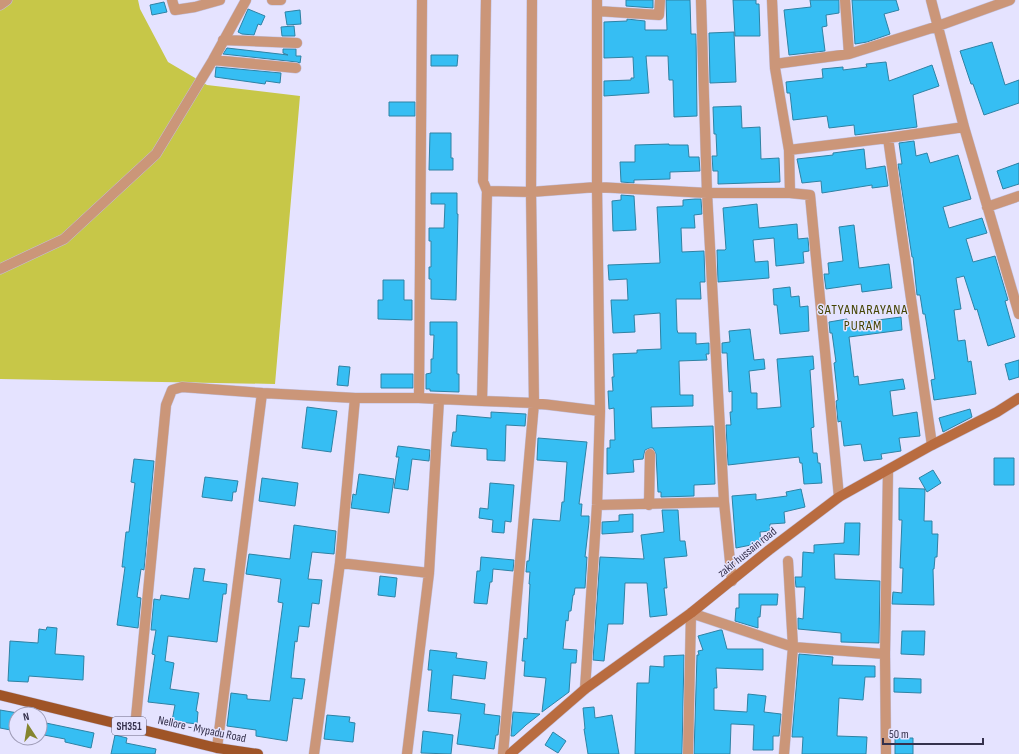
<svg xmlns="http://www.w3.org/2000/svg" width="1019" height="754" font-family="'Sofia Sans Condensed',sans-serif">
<rect width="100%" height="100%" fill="#e5e3ff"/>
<path fill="#c7c748" d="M4 0H138L140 9 168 62 207 85 300 96 275 384 0 379V3Z"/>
<path fill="#36bef3" stroke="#2f82a4" d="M626 0H653V8L626 6Z
M666 0H690L691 34H696L697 116 674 117 673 80H669L668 56H646L649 93 604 96V81L631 80V78H634L633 57 604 58V22L627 21V19L645 21V30H667Z
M733 0H756V4H759L760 36H735Z
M810 0H839V13L826 15 827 26 822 27 825 51 789 55 784 10 811 7Z
M852 0H896L899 10 884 14 890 34 867 42 855 44Z
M164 2 167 12 152 15 150 5Z
M248 9 265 16 261 25 258 24 254 35 242 34 238 32Z
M300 10 301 24 287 25 285 12Z
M294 26 295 36H282L281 27Z
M734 32 736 82 710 83 709 33Z
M992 42 1005 85 1019 80V103L984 115 973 84H971L960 51Z
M227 48 288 55 283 53V49H296V56H301L300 63 297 62 223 54Z
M431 55H458L457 66H431Z
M886 62 889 81 932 65 939 86 913 95 917 127 855 135 854 125 829 128 827 116 793 120 790 93H787L786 82 823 78 822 69 843 67V70L867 67 866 64Z
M216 67 281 73 280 83 266 81 265 84 215 77Z
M389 102H415V116H389Z
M741 106 742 128 760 127 761 159 779 158 780 182 718 184V171H713L712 156H717L716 134H714L713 107Z
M430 133H451V158H453V170H429Z
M914 141 916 156 927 153 930 163 958 155 971 199 943 207 949 228 982 218 987 233 966 239 973 262 995 256 1008 300 1005 301 1015 337 988 346 977 309 975 310 964 276 956 278 961 309 954 310 958 341 965 340 968 362 971 361 976 394 934 400 931 380 935 379 929 339 925 314H923L920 295H917L913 257H912L898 164H902L899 143Z
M669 144V145H688L689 157H699L700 171 670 172V179L634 180V183L621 182 620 162H635V145Z
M864 149 866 169 885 166 888 186 872 188V185L822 193 821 181 802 183 797 159 833 155V153Z
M1019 163V184L1003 189 997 171Z
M431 193H457V214H458L456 300 431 299V279H429V267H431V241H429V228H444L445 204H431Z
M621 195 634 196 636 230 613 231 612 201 621 200Z
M695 199H701L702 214 694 215 695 228H681L682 252 704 251 705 282H700L701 299H676L677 330 678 333H696V344L709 343V354H706L707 360 679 361 680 395H693V406L651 407 652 428 713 426 715 484 694 485V496L661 497V492H658L656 454 653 448H650L645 450 643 459 633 460 634 472 607 474V448H610V440H615L614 408 609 409 608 391H613L612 377H614L613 354 637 353V350L661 349 660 313 634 315 635 332 613 333 611 300H628L627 279 609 280 608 265 660 263 657 207 683 206V200Z
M757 204 759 228 797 224 798 239 808 238 809 251 803 252 804 263 776 266 774 238 753 240 755 262 768 261 769 278 718 282 717 250H725L726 249 723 208Z
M854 225 859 268 889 264 892 288 862 292 861 284 826 289 824 274H829L828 263 843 261 839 227Z
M383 280H404V300H412V320L378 319V300H383Z
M790 287 791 297 799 296 800 307 808 306 809 331 780 334 777 305H774L773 289Z
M901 317 902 330 849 337 854 377 858 376 859 385 903 379 905 389 890 391 893 416 917 412 920 436 899 438 901 451 881 454 882 459 864 461 861 444 844 446 841 421 838 422 836 401 838 400 834 363 836 362 832 333H830L829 322 847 319V324Z
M430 322H457V374H459V392L430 391V389H426V374L431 373V359H433L434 335H430Z
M750 329 754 360 764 359 765 369 749 371 751 393H757V409L781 407 777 359 813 356 814 369 810 370 814 427 811 428 813 453H817L818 463H820L822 483 804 484 802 463H800L799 457 728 465 726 425H731L730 412H732V391L729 392 727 353H722V343L730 342 729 331Z
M1019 360V377L1009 380 1005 364Z
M339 366 350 367 348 386 337 385Z
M381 374H413V388H381Z
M307 407 337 411 331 452 302 448Z
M970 409 972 417 943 432 939 418Z
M491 412 526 414 525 426 506 425 505 461 487 460V449L451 446 453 432H456L457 415 491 418Z
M538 438 587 442 579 504H582L581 516H589V522L585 557H587L585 588H575L574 595H573L571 611H569L568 621 566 620 563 649 577 650 576 663H571L569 692 542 712 546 678 524 676 525 661H522L524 638 527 639 530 584H529L530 572H526L527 561H529L533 519 560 521 562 502H564L567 462 537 460Z
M398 446 430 450 429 461 412 459 408 490 394 488 399 457H396Z
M994 458H1014V485H994Z
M134 459 154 461 144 570 141 569 137 597 141 598 138 628 117 625 125 567H122L126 532H129L135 483 131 482Z
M933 470 941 483 927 492 919 478Z
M359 474 394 479 389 513 351 508 353 494 356 495Z
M205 477 238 481 236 492H233L232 501 202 497Z
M262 478 298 483 295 506 259 501Z
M490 483 514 485 511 522 505 521 504 533 492 532 493 520 479 518 480 508 488 509Z
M899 488 925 489 924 521H932V534H938L937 557H935L934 569H933L934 605 892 604 893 592 902 593 903 568H900L902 520H899Z
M801 489 805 507 784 512 785 523 770 524V531L760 532 761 543 736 548 732 496 756 494V500L787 496 786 492Z
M662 510H678L680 541H685L687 556 664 558 667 588H664L667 615 650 617 647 583H625L623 624H608L604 661 593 660 600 557 644 559 641 535 664 532Z
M633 514V532L602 534V522L619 521V515Z
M845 523H860L859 555 834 554 835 579 880 581 879 643 841 642V633L798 629V618L803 619 805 587H796L795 577H802L803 552 814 553V545L844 543Z
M294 525 336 531 334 554 312 552 308 579 322 580 319 604 312 603 309 627 299 626 297 642 295 641 291 678 305 679 302 699 293 698 287 741 256 736V730L227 726 231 693 247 695V699L270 701 280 625 283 603 278 602 281 579 246 574 249 554 290 559Z
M481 557 514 560 513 571 493 569 492 582H490L487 604 474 603 477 571H480Z
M194 568 205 569 203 581 227 584 226 594H223L217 642 168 636 165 661 174 663 170 689 199 693 196 711 198 712 197 724 172 721 175 705 148 702 155 655 152 654 156 630H151L154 599 160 600 161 595 189 599Z
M380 576 397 578 395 597 378 595Z
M739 594H778L777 605H761L760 617H758V628L735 621 736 608H739Z
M47 627 57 628 55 654 84 656 83 680 29 676 28 682 8 681 10 641 38 643 39 629 46 630Z
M720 630H722L727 649H763V670L716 668 717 688H714V710L747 712 748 694 766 696 764 712 781 714 779 736H773V750H753L754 725 733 724H731L730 754H694L697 655H699L698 651 703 650 698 636Z
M902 631H925L924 655 901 654Z
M430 650 457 653 456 658 487 662 485 679 453 675 451 699 485 704 484 714 500 716 498 735H496L494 749 457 744 461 714 428 711 432 670H428Z
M799 654 833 657 832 665 875 666V677H865L863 700 839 698 837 736 867 737 866 754H802L803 737H792Z
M684 655 682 754H635L637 683H649L650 666 664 667V656Z
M894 678 921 679V693L894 692Z
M594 707 595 718 612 715 619 754H588L584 729H585L583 708Z
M0 710 18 713 16 714V731L0 728Z
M513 712 540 714 526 725 514 736H511Z
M327 715 350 717 349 722 355 723 353 742 324 739Z
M46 723 94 733 91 748 65 742V739L44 735Z
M423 731 453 735 451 754 421 753Z
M553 732 566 741 558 753 545 745Z
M115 735 127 738 126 743 156 749 155 754H111Z
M895 738H913V754H895Z"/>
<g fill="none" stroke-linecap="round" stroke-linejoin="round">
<defs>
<path id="street" d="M172 0 175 10 195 7 220 0
M272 0H281
M701 0 707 193 724 502 732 581
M772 0 775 68 789 150 790 193 810 195 839 497
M845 0 849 54
M931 0 964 127 1019 314
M0 5 7 0
M597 11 659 15 660 0
M223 40 297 43
M213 60 296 68
M775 64 849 54 938 26 1010 0
M888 138 932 445
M789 150 888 138 964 127
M487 191 531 192 597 187 707 193H790
M987 207 1019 196
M0 269 64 239 156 154 213 60 246 0
M419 398 422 0
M482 401 487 191 483 181 486 0
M597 505 724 502
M649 505 650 454
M340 563 429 573
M585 689 597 505 600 411 597 187V0
M135 728 166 405 172 390 182 387 262 393
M217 748 262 393 355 398H419L482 401 534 403 600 411
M314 754 340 563 355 398
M407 754 429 573 439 399
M503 754 534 403 531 192 532 0
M688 754 691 613 793 647 885 654
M784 754 793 647 788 561
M886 754 885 654 888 471"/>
<path id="secondary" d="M510 754 585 689 691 613 769 550 839 497 932 445 997 412 1019 398"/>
<path id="primary" d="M0 695 217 748 258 754"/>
</defs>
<use href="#street" stroke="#c2bfdb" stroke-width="11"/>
<use href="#secondary" stroke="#c2bfdb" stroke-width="11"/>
<use href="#primary" stroke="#c2bfdb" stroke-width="11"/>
<use href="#street" stroke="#cb9679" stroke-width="10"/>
<use href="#secondary" stroke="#b96c40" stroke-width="10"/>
<use href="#primary" stroke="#9f5427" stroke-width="10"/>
</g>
<g text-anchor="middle" stroke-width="3" stroke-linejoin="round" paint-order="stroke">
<rect fill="#e5e3ff" stroke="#6a6682" stroke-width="1" x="112" y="717" width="34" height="18" rx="3"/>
<g font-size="11" font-weight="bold" fill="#35314c">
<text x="129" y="730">SH351</text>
</g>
<g font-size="12" fill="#35314c" stroke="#e5e3ff">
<text transform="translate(747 552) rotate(-39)" y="4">zakir hussain road</text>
<text transform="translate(202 729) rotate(12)" y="4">Nellore - Mypadu Road</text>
</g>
<g font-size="14" letter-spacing="1" fill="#444402" stroke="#e5e3ff">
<text x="863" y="314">SATYANARAYANA<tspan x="863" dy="16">PURAM</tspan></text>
</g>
</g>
<g transform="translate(28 726) rotate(348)"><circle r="19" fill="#e5e3ff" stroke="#9f9cb7"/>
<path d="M0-3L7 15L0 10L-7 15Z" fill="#85852f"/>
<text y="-6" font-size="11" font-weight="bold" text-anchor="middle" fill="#35314c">N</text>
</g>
<path d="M883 738v6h100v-6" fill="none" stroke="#35314c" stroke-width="2"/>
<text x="889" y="738" font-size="12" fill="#35314c" stroke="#e5e3ff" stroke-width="3" paint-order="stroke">50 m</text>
</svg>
